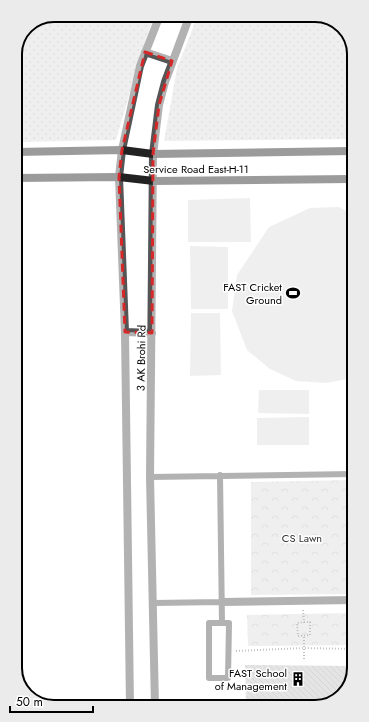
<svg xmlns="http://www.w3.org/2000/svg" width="369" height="722" font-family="Jost,sans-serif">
<defs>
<pattern id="grass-dots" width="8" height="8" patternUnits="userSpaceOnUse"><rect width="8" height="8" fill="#dcdcdc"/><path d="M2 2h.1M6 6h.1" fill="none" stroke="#bbb" stroke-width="1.8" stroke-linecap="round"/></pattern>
<pattern id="park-crowns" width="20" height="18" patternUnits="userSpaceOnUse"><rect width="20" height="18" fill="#dcdcdc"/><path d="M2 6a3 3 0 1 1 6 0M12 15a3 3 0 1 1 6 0" fill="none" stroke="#bbb"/></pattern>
<pattern id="building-back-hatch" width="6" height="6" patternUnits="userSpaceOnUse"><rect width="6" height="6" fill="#c4c4c4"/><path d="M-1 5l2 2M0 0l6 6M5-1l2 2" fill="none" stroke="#a7a7a7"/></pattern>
</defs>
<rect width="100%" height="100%" fill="#fff"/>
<path fill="url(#grass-dots)" d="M55 15H155L145 41 116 140 15 142V52L27 26Z
M198 15H317L338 23 351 40 352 139 164 141 177 68Z"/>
<path fill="url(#park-crowns)" d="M353 480 354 594 251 595V482Z
M354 613V645L248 646 247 615Z"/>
<path fill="#dcdcdc" d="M250 198 251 242H188V200Z
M339 207 352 214 353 378 326 383 296 381 270 369 247 350 232 311 237 275 269 227 310 208Z
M190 246 228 247V309H191Z
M191 313H220L221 375 190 376Z
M259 390H309V414L258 413Z
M309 417V445H257V418Z"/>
<path fill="url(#building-back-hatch)" d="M245 665 354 666V668L347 690 329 704 246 705Z"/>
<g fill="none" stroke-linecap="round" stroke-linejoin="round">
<path stroke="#777" stroke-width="2" stroke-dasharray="1 2" stroke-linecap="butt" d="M303 610 304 622H310V635L298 636 297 623 304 622
M236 651 304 648 354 649
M304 659V635"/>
<path stroke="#555" stroke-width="6" d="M220 475 222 623
M150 477 353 474
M153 603 222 602
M209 623H229L228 678H209Z"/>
<path stroke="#555" stroke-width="8" d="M222 602 354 600"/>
<path stroke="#555" stroke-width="8" d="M145 52 172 61
M125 332 152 333
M130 706 125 332 119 177 122 150 140 66 160 15
M155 706 150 477 153 154 159 105 165 82 190 15"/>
<path stroke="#222" stroke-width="8" d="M16 152 122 150 153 154 352 151
M16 178 119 177 154 181 352 179"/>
</g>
<path d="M0 0H369V722H0ZM145 52 172 61 159 105 153 154 152 333 125 332 119 177 122 150Z" fill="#fff" fill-opacity=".55" fill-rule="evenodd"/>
<path fill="none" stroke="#d62828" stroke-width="3" stroke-dasharray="8 5" stroke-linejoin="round" d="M145 52 172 61 159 105 153 154 152 333 125 332 119 177 122 150Z"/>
<defs>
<symbol id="stadium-bare" viewBox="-9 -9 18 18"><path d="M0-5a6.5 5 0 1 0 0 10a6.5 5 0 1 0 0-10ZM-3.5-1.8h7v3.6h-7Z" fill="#000" stroke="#fff" stroke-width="2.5" paint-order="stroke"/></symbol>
<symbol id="building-bare" viewBox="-9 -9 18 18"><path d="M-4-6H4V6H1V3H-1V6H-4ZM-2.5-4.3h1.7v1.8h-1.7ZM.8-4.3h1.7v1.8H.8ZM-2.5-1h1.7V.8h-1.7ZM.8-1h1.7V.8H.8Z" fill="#000" stroke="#fff" stroke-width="2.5" paint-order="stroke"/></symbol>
</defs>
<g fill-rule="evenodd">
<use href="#stadium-bare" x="283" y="283" width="20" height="20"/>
<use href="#building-bare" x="288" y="669" width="20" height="20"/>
</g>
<g text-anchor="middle" stroke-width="3" stroke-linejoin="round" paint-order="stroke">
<g font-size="11" fill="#000" stroke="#fff">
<text x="196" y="173">Service Road East-H-11</text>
<text transform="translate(141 358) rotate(-89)" y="4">3 AK Brohi Rd</text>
</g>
<g font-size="11" fill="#000" stroke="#fff" text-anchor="end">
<text x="282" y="291">FAST Cricket<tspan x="282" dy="13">Ground</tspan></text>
<text x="287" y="677">FAST School<tspan x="287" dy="13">of Management</tspan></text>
</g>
<g font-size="11" fill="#333" stroke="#fff">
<text x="302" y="542">CS Lawn</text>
</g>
</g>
<path d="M0 0H369V722H0ZM54 22H315A32 32 0 0 1 347 54V668A32 32 0 0 1 315 700H54A32 32 0 0 1 22 668V54A32 32 0 0 1 54 22Z" fill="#ebebeb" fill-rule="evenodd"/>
<path fill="none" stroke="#000" stroke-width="2" d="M54 22H315A32 32 0 0 1 347 54V668A32 32 0 0 1 315 700H54A32 32 0 0 1 22 668V54A32 32 0 0 1 54 22Z"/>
<path d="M10 706v6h83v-6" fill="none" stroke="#000000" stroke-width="2"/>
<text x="16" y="706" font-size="12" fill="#000000" stroke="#ffffff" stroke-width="3" paint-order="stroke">50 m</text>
</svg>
